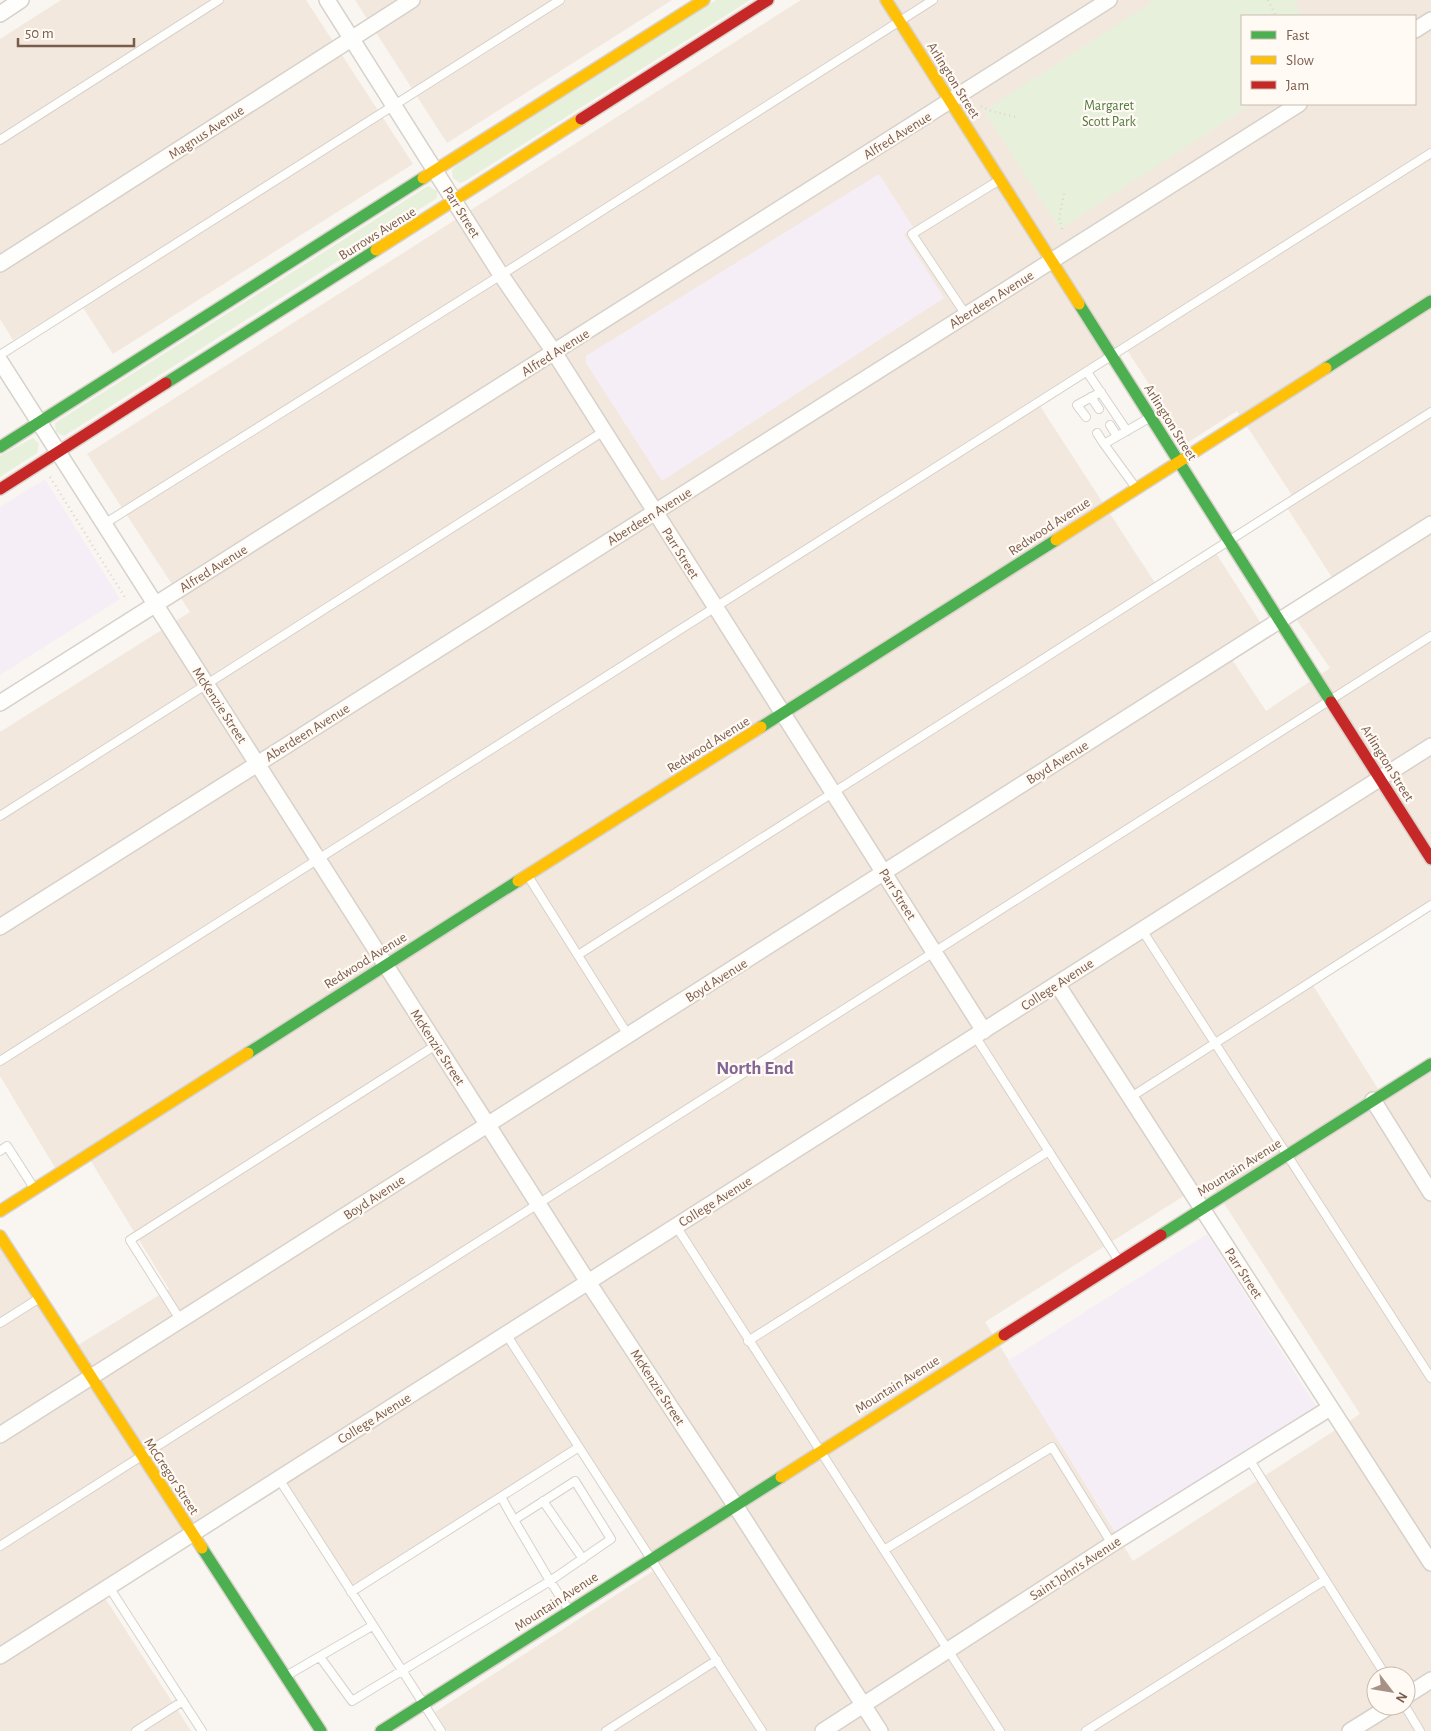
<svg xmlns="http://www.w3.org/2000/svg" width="1431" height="1731" font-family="'Alegreya Sans',sans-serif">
<rect width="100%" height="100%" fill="#f9f5f0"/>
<path fill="#f2e8de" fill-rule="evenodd" d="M61 0H306L413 164 113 354 78 300 13 340 0 319V39Z
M355 0H672L447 143Z
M801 0H1431V905L1309 979 1385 1100 1431 1069V1731H447L435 1712 661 1566 575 1448 352 1590 279 1482 103 1595 191 1731H0V1235L75 1347 169 1289 89 1158 60 1176 0 1076V732L190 612 87 454ZM1242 16H1415V104H1242ZM1127 350 1187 443 1237 411 1293 497 1284 503 1333 579 1262 625 1212 547 1155 583 1040 406ZM1294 616 1330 668 1266 711 1231 658ZM1209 1180 1360 1414 1133 1561 985 1322ZM1376 1676H1406V1706H1376Z"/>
<path fill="#f6eef6" d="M879 174 913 227 904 234 944 298 662 481 586 363V356Z
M45 479 120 599 0 675V507Z
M1207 1234 1316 1406 1116 1532 1008 1361Z"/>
<path fill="#e7f0db" d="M716 0H750L465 181 460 183 453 178 452 170 456 166Z
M1155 0H1298L1294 3 1302 16H1242V104H1252L1060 229 984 111Z
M428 186 437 191V198L64 436 56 432 55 423Z
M33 438 39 444 37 453 0 477V456Z"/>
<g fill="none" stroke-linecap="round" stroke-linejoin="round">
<defs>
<path id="lane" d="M0 140 219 0
M966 315 912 234 998 181
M0 355 560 0
M1087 372 1127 431
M1091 397 1099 409
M1086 417 1077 405 1101 392
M1110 425 1117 436
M1097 433 1104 444
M1136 488 1104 444 1149 418
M104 524 501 275 933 0
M0 816 604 431
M528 876 628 1035
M1142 930 1431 1378
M578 955 1431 412
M975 1036 1119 1261
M0 1061 1431 153
M1131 1097 1431 905
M0 1151 7 1146 34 1188
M676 1226 1000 1731
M181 1321 130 1240 436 1045
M0 1323 38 1299
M506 1334 762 1731
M748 1341 1049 1151
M1249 1459 1386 1676
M279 1479 441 1731
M501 1497 514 1520 575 1481 611 1539 550 1581 569 1610
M543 1501 583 1559
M0 1546 1431 636
M884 1550 1052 1447 1112 1544
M109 1587 202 1731
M351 1592 579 1447
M320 1657 352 1701 550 1581 514 1520
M286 1676 372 1626
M1405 1706 1420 1731
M136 1731 183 1701
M606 1731 717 1660
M1086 1731 1325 1580"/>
<path id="street" d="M327 0 501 275 554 352 984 1031
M0 14 21 0
M1415 30 1431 20
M0 264 412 0
M0 361 588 1282 735 1505 880 1731
M0 703 1109 0
M0 927 1299 104
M1057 984 1431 1563
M1373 1100 1431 1193
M0 1435 1431 524
M0 1656 1431 746
M1406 1696 1431 1680
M823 1731 1112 1544 1330 1408
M1350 1731 1390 1706"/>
<path id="fast" d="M1079 304 1331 702
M1326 368 1431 301
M166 383 376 250
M0 447 423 178
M761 727 1056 540
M248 1053 518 881
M1161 1235 1431 1064
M202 1548 321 1731
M381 1731 781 1477"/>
<path id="slow" d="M886 0 1079 304
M423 178 704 0
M376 250 581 119
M1056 540 1326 368
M518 881 761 727
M0 1211 248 1053
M0 1236 202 1548
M781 1477 1004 1335"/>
<path id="jam" d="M581 119 768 0
M0 489 166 383
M1331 702 1431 859
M1004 1335 1161 1235"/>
</defs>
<use href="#lane" stroke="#d7d1cb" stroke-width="10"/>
<use href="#street" stroke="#d7d1cb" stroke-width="18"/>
<use href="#fast" stroke="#d9d2cb" stroke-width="14"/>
<use href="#slow" stroke="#d9d2cb" stroke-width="14"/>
<use href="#jam" stroke="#d9d2cb" stroke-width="14"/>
<path stroke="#dcd5d0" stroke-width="2.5" stroke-dasharray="1 4" stroke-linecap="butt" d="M1268 0 1276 16
M981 106 991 111 1019 118
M1062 229 1059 218 1064 193
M50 477 126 599"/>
<use href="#lane" stroke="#fefefd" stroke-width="8"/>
<use href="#street" stroke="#fefefd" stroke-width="15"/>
<use href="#fast" stroke="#4caf50" stroke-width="11"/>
<use href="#slow" stroke="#ffc107" stroke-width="11"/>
<use href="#jam" stroke="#c62828" stroke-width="11"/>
</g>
<g text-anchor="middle" stroke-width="4.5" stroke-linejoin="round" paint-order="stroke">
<g font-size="14" fill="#7a5c4d" stroke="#fffaf3">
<text transform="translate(954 80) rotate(58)" y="5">Arlington Street</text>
<text transform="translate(206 132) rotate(-33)" y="5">Magnus Avenue</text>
<text transform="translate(897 135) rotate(-32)" y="5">Alfred Avenue</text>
<text transform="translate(462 212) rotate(58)" y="5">Parr Street</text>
<text transform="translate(377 233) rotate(-32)" y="5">Burrows Avenue</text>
<text transform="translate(991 299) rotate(-32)" y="5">Aberdeen Avenue</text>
<text transform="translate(555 352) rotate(-32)" y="5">Alfred Avenue</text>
<text transform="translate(1171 422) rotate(58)" y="5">Arlington Street</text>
<text transform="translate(649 516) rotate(-32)" y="5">Aberdeen Avenue</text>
<text transform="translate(1049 526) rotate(-33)" y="5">Redwood Avenue</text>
<text transform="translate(681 553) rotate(58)" y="5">Parr Street</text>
<text transform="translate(213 568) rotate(-32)" y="5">Alfred Avenue</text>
<text transform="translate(220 705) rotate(57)" y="5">McKenzie Street</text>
<text transform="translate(307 732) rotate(-32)" y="5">Aberdeen Avenue</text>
<text transform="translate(708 744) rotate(-32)" y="5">Redwood Avenue</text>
<text transform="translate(1057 762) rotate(-32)" y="5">Boyd Avenue</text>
<text transform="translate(1388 763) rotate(58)" y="5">Arlington Street</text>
<text transform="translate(898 894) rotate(58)" y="5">Parr Street</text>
<text transform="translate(365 960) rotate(-32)" y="5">Redwood Avenue</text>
<text transform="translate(716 980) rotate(-32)" y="5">Boyd Avenue</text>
<text transform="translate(1057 984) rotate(-33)" y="5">College Avenue</text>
<text transform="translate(438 1047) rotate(57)" y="5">McKenzie Street</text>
<text transform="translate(1239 1167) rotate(-32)" y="5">Mountain Avenue</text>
<text transform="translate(374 1197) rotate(-33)" y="5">Boyd Avenue</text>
<text transform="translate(715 1201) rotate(-32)" y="5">College Avenue</text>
<text transform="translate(1244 1273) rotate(57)" y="5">Parr Street</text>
<text transform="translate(897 1384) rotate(-32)" y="5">Mountain Avenue</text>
<text transform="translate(658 1387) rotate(57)" y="5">McKenzie Street</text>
<text transform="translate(374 1418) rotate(-32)" y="5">College Avenue</text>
<text transform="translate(172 1476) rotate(57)" y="5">McGregor Street</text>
<text transform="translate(1075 1568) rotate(-33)" y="5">Saint John's Avenue</text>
<text transform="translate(556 1601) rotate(-33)" y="5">Mountain Avenue</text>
</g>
<g font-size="14" fill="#537a41" stroke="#fffaf3">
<text x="1109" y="110">Margaret<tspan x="1109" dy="16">Scott Park</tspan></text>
</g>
<g font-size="19" font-weight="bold" fill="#846695" stroke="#fffaf3">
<text x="755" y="1074">North End</text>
</g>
</g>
<rect x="1241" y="15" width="175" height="90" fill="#fffaf3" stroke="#cabbb1"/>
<rect x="1251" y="31" width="25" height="8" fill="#4caf50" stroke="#cabbb1"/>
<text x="1286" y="40" font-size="15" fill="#7a5c4d">Fast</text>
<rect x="1251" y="56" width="25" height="8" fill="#ffc107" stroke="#cabbb1"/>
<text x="1286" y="65" font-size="15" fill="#7a5c4d">Slow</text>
<rect x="1251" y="81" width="25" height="8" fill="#c62828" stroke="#cabbb1"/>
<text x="1286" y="90" font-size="15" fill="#7a5c4d">Jam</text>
<g transform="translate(1391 1691) rotate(121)"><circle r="24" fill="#fffaf3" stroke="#cabbb1"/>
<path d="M0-4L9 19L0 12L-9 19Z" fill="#a69286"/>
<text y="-8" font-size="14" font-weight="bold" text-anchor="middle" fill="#7a5c4d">N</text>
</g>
<path d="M18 38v8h116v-8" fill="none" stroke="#7a5c4d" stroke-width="2.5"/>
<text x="25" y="38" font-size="15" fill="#7a5c4d" stroke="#fffaf3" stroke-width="4" paint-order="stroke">50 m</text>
</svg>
